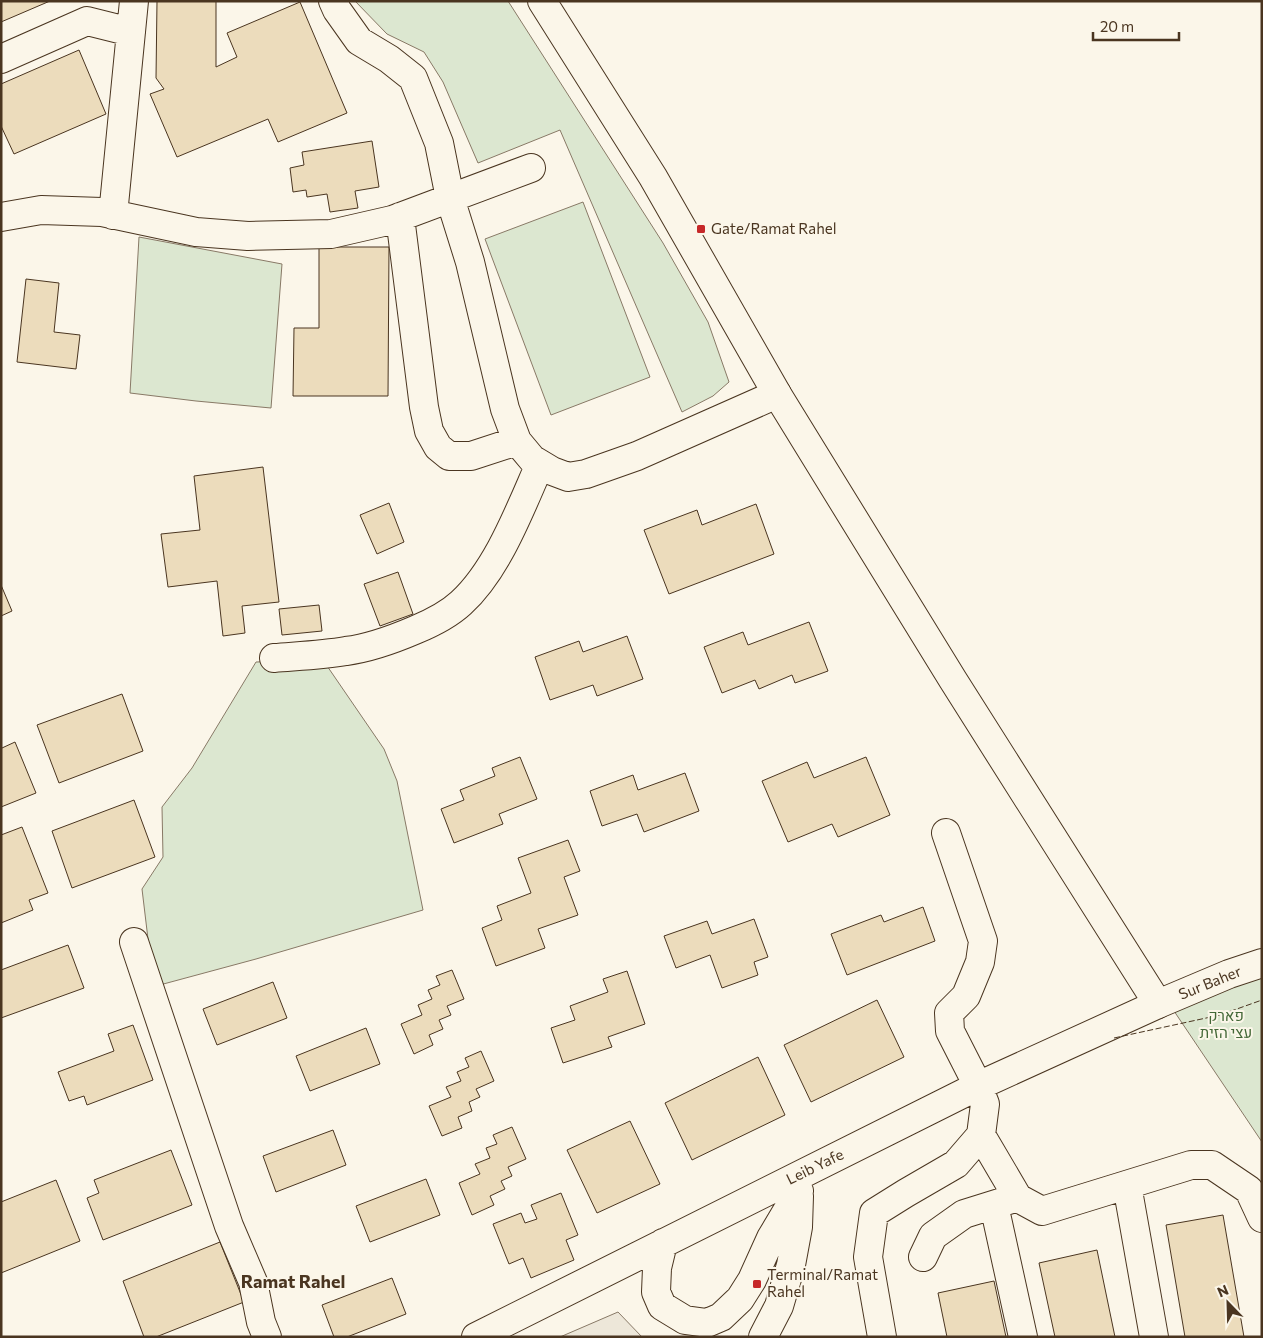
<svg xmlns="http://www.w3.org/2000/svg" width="1263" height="1338" font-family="Commissioner,Heebo,sans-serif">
<rect width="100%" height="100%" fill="#fbf6e9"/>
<path fill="#dce7d0" stroke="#887966" d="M355 1H508L663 243 708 322 729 382 713 396 682 412 560 130 478 163 443 82 424 52 387 34Z
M583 202 650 377 551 415 485 239Z
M139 237 282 264 271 408 196 401 130 393Z
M323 660 384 749 397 781 423 910 256 959 156 986 148 939 142 889 163 857 162 807 192 768 256 662Z
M1262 974V1142L1172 1008Z"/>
<path fill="#ede7d9" stroke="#887966" d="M618 1312 642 1337H560Z"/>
<path fill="#ecdcbc" stroke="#4a3520" d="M1 1H50L1 22Z
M157 1H216V67L237 57 227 33 300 2 347 113 278 142 268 119 177 157 150 94 164 89 156 78Z
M79 50 106 114 14 154 1 126V84Z
M372 141 379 187 355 191 358 208 330 212 327 194 307 197 306 190 293 192 290 168 304 165 302 152Z
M319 247H389L388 396H293L294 328H319Z
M26 279 59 283 54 332 80 335 76 369 17 362Z
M263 467 279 602 242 606 245 633 223 636 217 581 168 587 161 534 200 530 194 476Z
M389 503 404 542 377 554 360 515Z
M756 504 774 554 669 594 644 530 697 510 702 525Z
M398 572 413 614 380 626 364 584Z
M1 585 12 611 1 616Z
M319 605 322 631 282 635 279 609Z
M809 622 828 671 795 683 792 675 759 689 755 680 722 693 704 647 743 632 748 645Z
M627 636 643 679 597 696 593 685 550 700 535 657 579 641 583 652Z
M122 694 143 751 59 783 37 725Z
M15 742 36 793 1 807V747L2 748Z
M520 757 537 799 499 814 503 824 454 843 441 809 464 800 460 790 495 776 492 768Z
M866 757 890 815 838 837 832 824 788 842 762 781 807 762 814 778Z
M685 773 699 811 644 832 637 814 602 826 590 791 633 775 638 790Z
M134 800 155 857 72 888 52 831Z
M22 827 48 893 29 900 33 910 1 923V835Z
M568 840 580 871 564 877 578 915 538 929 545 948 496 966 482 928 502 920 497 906 531 893 518 858Z
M923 907 935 941 847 975 831 934 881 915 884 922Z
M754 919 768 957 754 962 758 975 722 988 710 955 676 968 664 936 707 921 712 934Z
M68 945 84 988 1 1018V970Z
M452 970 464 999 447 1006 451 1015 439 1020 443 1029 429 1035 433 1045 414 1054 401 1024 422 1015 418 1005 432 999 428 990 440 985 436 976Z
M627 971 645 1024 608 1037 612 1047 563 1063 551 1028 575 1020 570 1006 608 992 603 979Z
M273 982 287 1018 217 1045 203 1009Z
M877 1000 904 1057 811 1102 784 1045Z
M133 1025 153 1080 87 1105 84 1096 69 1101 58 1072 114 1051 108 1034Z
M366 1028 380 1064 310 1091 296 1056Z
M481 1051 494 1081 476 1089 480 1097 469 1102 472 1111 458 1117 462 1128 442 1136 429 1106 451 1097 446 1087 461 1081 457 1072 469 1067 465 1058Z
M758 1057 785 1115 692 1160 665 1103Z
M630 1121 660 1184 597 1213 567 1150Z
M512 1127 526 1159 508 1167 512 1176 501 1181 505 1189 490 1196 494 1205 472 1215 459 1183 480 1174 475 1164 490 1158 486 1148 497 1144 493 1135Z
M333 1130 346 1165 276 1192 263 1156Z
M171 1150 192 1205 103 1240 87 1198 99 1193 94 1180Z
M426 1179 440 1215 370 1242 356 1206Z
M56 1180 80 1241 1 1273V1202Z
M561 1193 578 1235 566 1240 574 1260 531 1278 523 1258 509 1264 493 1224 521 1213 525 1223 537 1219 531 1205Z
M1223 1215 1244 1337H1185L1166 1225Z
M220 1242 244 1302 156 1337H144L123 1281Z
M1097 1250 1115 1337H1055L1039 1263Z
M392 1278 406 1314 347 1337H334L322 1305Z
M994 1281 1006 1337H947L938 1293Z"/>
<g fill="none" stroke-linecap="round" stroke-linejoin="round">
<defs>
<path id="minor" d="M333 1 337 10 359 41 389 59 413 78 439 143 450 198 470 262 505 409 517 441 532 459 552 471 568 477 586 474 637 456 777 394
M1 59 87 21 131 32
M113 215 134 1
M1 217 41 210 102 212 196 232 248 236 331 234 392 220 531 168
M400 217 424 407 429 431 438 447 449 456H471L517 441
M274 658C298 656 323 655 346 651 370 648 394 639 415 630 432 623 448 615 461 603 498 569 520 509 540 464
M134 942 229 1226 253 1282 261 1322 267 1337
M981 1135 1018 1198 1042 1211 1191 1165H1212L1249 1190 1262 1218
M1127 1185 1154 1337
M994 1205 1023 1337
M663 1243 657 1268 656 1292 662 1306 685 1320 707 1323 721 1317 740 1299 752 1280 771 1238 799 1191
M923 1257 933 1236 964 1214 1012 1199
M476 1337 978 1086 1158 1004 1229 974 1262 963
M763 1337 779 1306 791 1265 798 1227 799 1196
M882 1337 868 1257 874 1213 906 1193 956 1164 981 1135 985 1104 978 1086 950 1031 949 1013 966 996 980 962 983 941 946 833"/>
<path id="major" d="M542 1 653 177 777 394 953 680 1158 1004"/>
</defs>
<use href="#minor" stroke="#4a3520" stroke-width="30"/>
<use href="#major" stroke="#4a3520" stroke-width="30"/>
<use href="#minor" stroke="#fbf6e9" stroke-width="28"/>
<use href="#major" stroke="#fbf6e9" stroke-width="28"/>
<path stroke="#4a3520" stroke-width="1" stroke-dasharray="6 2.5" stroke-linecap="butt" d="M1114 1038 1220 1015 1262 1000"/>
</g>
<g fill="#c62828" stroke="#fbf6e9" stroke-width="2">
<rect x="696" y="224" width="10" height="10" rx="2.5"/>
<rect x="752" y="1279" width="10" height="10" rx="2.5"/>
</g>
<g text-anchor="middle" stroke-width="4" stroke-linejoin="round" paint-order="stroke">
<g font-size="15" fill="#4a3520" stroke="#fbf6e9" text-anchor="start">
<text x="711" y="234">Gate/Ramat Rahel</text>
<text x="767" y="1280">Terminal/Ramat<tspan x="767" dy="17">Rahel</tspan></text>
</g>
<g font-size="15" fill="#4a3520" stroke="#fbf6e9">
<text transform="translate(1210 983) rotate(-22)" y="5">Sur Baher</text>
<text transform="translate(815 1167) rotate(-26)" y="5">Leib Yafe</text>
</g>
<g font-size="15" fill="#436837" stroke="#fbf6e9">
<text x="1226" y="1021">פארק<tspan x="1226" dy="17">עצי הזית</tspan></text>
</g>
<g font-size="18" font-weight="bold" fill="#4a3520" stroke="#fbf6e9">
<text x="293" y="1288">Ramat Rahel</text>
</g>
</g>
<rect width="1263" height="1338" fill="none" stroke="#4a3520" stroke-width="5"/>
<g transform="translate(1228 1303) rotate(337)" stroke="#fbf6e9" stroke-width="4" paint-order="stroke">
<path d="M0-4L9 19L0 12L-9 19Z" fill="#4a3520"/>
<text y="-8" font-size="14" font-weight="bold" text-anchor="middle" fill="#4a3520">N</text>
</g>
<path d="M1093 32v8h86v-8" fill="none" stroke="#4a3520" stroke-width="2.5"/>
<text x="1100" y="32" font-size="15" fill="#4a3520" stroke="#fbf6e9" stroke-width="4" paint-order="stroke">20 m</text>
</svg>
